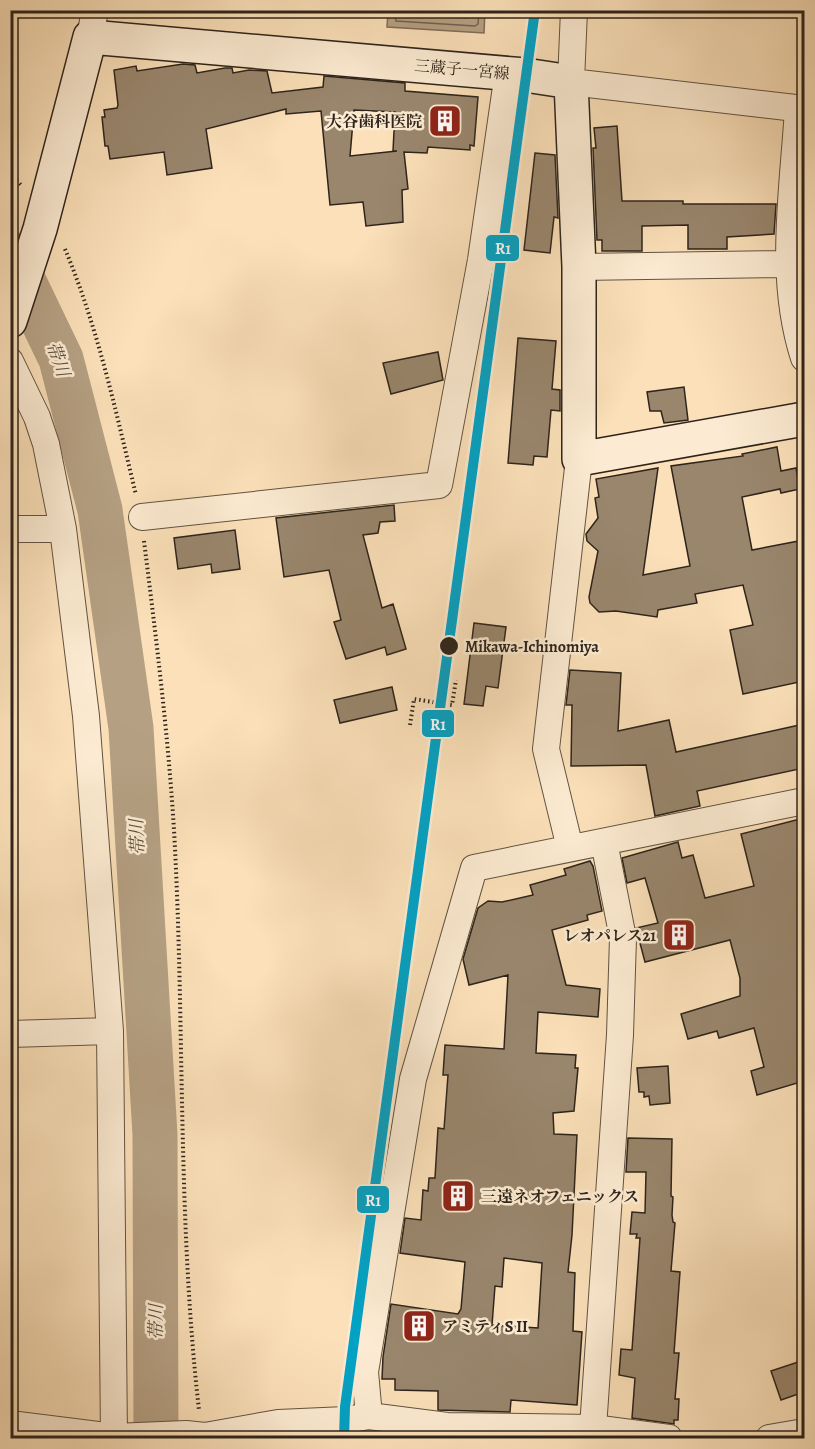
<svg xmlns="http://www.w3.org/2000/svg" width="815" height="1449" font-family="Alegreya,'Noto Serif JP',serif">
<rect width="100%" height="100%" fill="#fbe0b9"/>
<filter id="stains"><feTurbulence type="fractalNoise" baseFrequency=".00333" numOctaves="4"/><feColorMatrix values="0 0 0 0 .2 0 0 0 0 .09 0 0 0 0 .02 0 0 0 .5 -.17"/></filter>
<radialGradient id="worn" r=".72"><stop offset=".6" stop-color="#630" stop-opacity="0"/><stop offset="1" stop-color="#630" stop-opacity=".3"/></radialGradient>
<path fill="#b5a083" stroke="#7f6e59" stroke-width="1.5" d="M388 11H485L484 33 387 27Z"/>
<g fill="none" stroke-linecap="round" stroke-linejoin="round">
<path stroke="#72624f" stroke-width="1.5" d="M394 10 396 21 475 26 478 24 479 10
M402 10 404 14 468 18 472 10"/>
<path stroke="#b5a083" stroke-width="45" d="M10 253 61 359 100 510 131 728 155 1135 156 1438"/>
</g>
<path fill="#99866d" stroke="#2e241b" stroke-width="1.5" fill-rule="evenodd" d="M183 64 195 65 197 73 225 68H232L233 73 249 70 267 71 272 93 323 87 324 76 405 83V91L478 97 474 146 470 145V150L428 147 427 153 404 152 408 189 402 190 403 222 366 226 363 202 330 205 321 111 286 114V109L206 129 212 168 167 175 164 152 110 159 108 146H105L102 117H105L104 110 117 108 118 105 114 70 136 66 137 71ZM354 110 395 112 393 151H397L350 156Z
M617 126 622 201H683V204H776L774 234 727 237V249H688V225L642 226V251H602V240H597L593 148H596L594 128Z
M535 153 555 155 558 218 554 217 550 253 524 250Z
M518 338 556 341 552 389 560 390V411L551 410 547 457 534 456 533 465 508 463Z
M438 352 443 380 391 394 383 363Z
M684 387 688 420 664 423 661 411H650L647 392Z
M777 447 781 471 796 468 800 489 781 493 780 489 742 497 752 550 804 540V681L743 694 730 630 753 625 743 585 695 594 697 603 658 610 657 617 616 611 599 612 590 603 589 597 598 551 587 541 586 534 598 518 595 498 599 497 596 479 658 468 643 575 690 566 671 466 743 456 742 454Z
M394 505 395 521 380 522 378 533 363 535 382 608 393 604 406 649 387 655 385 647 346 659 334 622 341 620 329 570 284 577 276 518Z
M235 530 240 569 212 573 211 564 178 569 174 538Z
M474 623 506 627 498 688 486 686 483 706 464 704Z
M570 670 621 673 618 731 669 720 676 752 804 724V768L697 791 700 806 655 816 646 765 571 766 572 705H566Z
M392 687 397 710 340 723 334 700Z
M804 818V1081L757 1095 751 1071 764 1067 754 1028 719 1038 717 1031 688 1039 681 1014 740 996V978L730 940 645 962 636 928 658 923 645 878 627 883 622 858 678 842 682 858 693 855 705 898 754 886 741 834Z
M590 861 593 866 602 911 587 915 588 920 552 930 566 985 600 989 598 1017 538 1012 536 1053 576 1055 575 1068H578L574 1111 553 1113 554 1134 577 1135 572 1235 568 1272 575 1273 573 1331 582 1332 577 1405 511 1400 510 1412 438 1410V1391L395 1390V1379H382L383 1357 391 1304 458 1314 461 1309 465 1262 400 1253 405 1218 421 1220 423 1190 428 1191 429 1178H435L438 1128 444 1129 448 1075H443L445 1045 504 1049 508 975 469 985 463 959 478 908 488 901 502 902 533 895 530 885 566 875 564 869ZM504 1258 542 1263 538 1328 492 1325 495 1286 502 1287Z
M668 1066 670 1103 650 1105 649 1096 644 1097V1092H639L637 1068Z
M628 1138 672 1139 671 1196 673 1197 672 1215 673 1222 675 1223 671 1271 680 1272 674 1353H679L675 1399H679L678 1420H674V1424L632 1418 635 1378 619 1375 621 1349 632 1350 640 1238H636L637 1234H630L632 1212 645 1213 646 1172H626Z
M804 1360V1392L781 1400 771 1371Z"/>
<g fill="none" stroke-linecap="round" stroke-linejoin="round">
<defs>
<path id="street" d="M574 10 571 82 804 109
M90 37 95 10
M798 109C793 191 778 278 804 358
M579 267 788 264
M10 361 37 417 46 444 63 529 86 716 110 1031 114 1438
M142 517 439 485 481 260 508 73
M10 529H63
M570 848 546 749 579 459
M10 1034 110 1031
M369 1416 365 1372 413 1079 474 868 804 801
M10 1424 114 1437 186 1434 205 1436 278 1423 346 1420 369 1416 447 1426 593 1428 669 1438
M593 1428 620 1035 623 938 604 842
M769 1438 804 1432"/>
<path id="secondary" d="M10 321 40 229 90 37 525 75 571 82 579 267V459L804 419"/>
</defs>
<use href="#street" stroke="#615342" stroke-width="28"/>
<use href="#secondary" stroke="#2e241b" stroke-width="36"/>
<path stroke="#2e241b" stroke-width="4" stroke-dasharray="1.5 3" stroke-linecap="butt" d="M10 174 22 186
M65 249C98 328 116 412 136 495
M144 541C156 637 168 733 174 830 185 1023 177 1218 199 1410
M410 725 414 699 452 705 456 680"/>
<use href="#street" stroke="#fcebd2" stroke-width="26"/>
<use href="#secondary" stroke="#fcebd2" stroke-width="33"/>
<defs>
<path id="rail-1" d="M344 1438 345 1407 535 10"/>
</defs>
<use href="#rail-1" stroke="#fcebd2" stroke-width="15"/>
<use href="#rail-1" stroke="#02a2c5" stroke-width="10"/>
</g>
<defs>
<symbol id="building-square" viewBox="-11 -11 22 22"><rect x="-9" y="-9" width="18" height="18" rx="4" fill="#8f2418" stroke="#fcebd2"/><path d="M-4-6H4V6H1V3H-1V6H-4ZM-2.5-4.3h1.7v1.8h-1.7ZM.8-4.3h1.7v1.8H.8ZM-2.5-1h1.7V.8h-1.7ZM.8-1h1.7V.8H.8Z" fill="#fff"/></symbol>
</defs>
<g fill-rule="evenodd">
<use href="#building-square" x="426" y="102" width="38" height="38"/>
<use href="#building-square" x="660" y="916" width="38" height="38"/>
<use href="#building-square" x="439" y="1177" width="38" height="38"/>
<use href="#building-square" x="400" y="1307" width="38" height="38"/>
</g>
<circle fill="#2e241b" stroke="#fcebd2" stroke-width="2" cx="449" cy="646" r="10"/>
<g text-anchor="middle" stroke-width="5" stroke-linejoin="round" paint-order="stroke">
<g font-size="16" fill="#2e241b" stroke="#fcebd2">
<text transform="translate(462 69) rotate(5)" y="6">三蔵子一宮線</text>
</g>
<g font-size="16" font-weight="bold" fill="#2e241b" stroke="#fcebd2" text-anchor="end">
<text x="422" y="127">大谷歯科医院</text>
<text x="656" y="941">レオパレス21</text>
<text x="481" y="1202" text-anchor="start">三遠ネオフェニックス</text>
<text x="442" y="1332" text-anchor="start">アミティS II</text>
</g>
<g font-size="16" font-weight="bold" fill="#2e241b" stroke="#fcebd2" text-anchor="start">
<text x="465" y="652">Mikawa-Ichinomiya</text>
</g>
<g font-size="18" font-style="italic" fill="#5d4f3f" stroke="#fcebd2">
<text transform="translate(58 359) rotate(70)" y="6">帯川</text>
<text transform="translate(137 837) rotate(-93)" y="6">帯川</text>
<text transform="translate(156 1322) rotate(-90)" y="6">帯川</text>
</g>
</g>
<g stroke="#fcebd2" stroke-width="2">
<rect x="485" y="234" width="35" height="28" rx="6" fill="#02a2c5"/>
<rect x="421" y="709" width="34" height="29" rx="6" fill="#02a2c5"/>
<rect x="356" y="1185" width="34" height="29" rx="6" fill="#02a2c5"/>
</g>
<g font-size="16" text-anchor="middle" font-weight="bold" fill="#fff">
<text x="503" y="254">R1</text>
<text x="438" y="730">R1</text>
<text x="373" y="1206">R1</text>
</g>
<rect width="815" height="1449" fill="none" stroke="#fbe0b9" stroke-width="36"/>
<rect x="12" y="12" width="791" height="1425" fill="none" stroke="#2e241b" stroke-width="3"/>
<rect x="18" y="18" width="779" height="1413" fill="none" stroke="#2e241b" stroke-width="1.5"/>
<rect width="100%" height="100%" filter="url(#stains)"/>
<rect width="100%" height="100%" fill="url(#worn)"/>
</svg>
